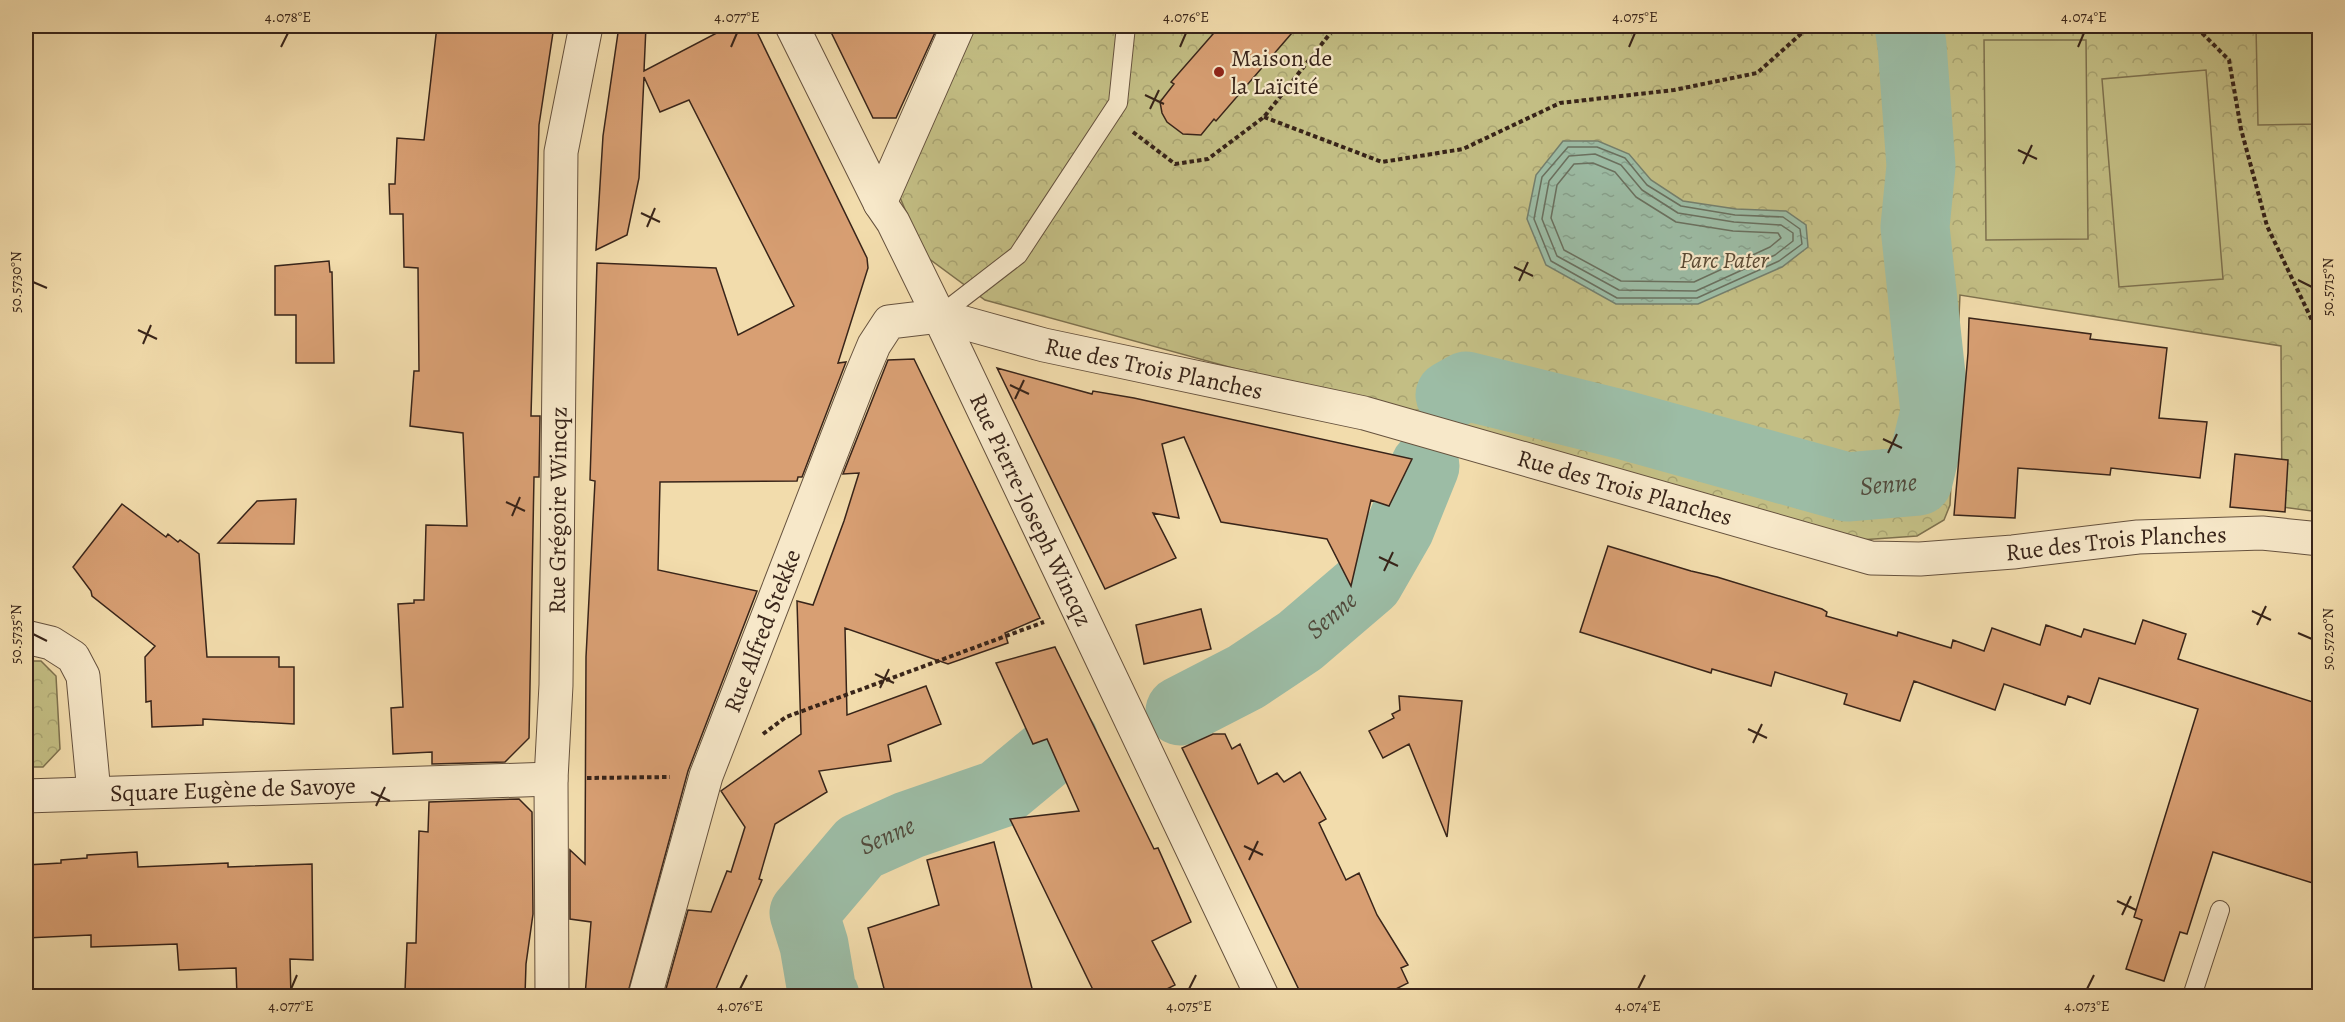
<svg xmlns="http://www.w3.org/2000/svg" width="2345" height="1022" font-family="Alegreya,serif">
<defs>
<pattern id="park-crowns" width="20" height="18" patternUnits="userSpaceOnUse" patternTransform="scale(1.5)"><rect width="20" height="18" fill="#c3be84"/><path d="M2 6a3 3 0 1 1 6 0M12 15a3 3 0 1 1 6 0" fill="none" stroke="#a8a371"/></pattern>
<pattern id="water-ripples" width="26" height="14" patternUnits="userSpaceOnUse" patternTransform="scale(1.5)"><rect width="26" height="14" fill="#9cbca5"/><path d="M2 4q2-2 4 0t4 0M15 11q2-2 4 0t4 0" fill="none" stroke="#87a18d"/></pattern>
</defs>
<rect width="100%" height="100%" fill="#f2dcac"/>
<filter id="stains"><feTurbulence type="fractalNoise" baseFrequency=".00333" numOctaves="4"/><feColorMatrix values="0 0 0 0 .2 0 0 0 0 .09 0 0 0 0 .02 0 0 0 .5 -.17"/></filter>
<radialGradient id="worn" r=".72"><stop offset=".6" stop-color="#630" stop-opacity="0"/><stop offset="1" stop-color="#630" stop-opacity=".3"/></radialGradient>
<path fill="url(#park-crowns)" stroke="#7e714e" stroke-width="1.5" d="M965 26H2319V512L2282 507 2281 346 1960 295 1950 505 1944 520 1917 536 1860 540 985 300 924 255 894 183Z
M26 661H41L56 676 60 749 43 767H26Z"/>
<path fill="#c3be84" stroke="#7e714e" stroke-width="1.5" d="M2256 26H2319V124L2258 125Z
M1984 40H2086L2088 239 1986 240Z
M2206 70 2223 279 2119 287 2102 79Z"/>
<path fill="url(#water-ripples)" stroke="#747f6d" stroke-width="1.5" d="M1563 141H1598L1629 154 1651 180 1683 201 1736 209 1786 211 1806 225 1808 247 1782 267 1698 304H1616L1546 265 1527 219 1536 175Z"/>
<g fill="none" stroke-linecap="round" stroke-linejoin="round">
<path stroke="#6a705f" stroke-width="1.5" d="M1568 147H1597L1625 158 1647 185 1681 206 1735 215 1783 217 1800 229 1802 244 1779 261 1697 298H1617L1551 261 1534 219 1542 177Z
M1595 154 1621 165 1642 190 1678 213 1734 222 1781 225 1793 233V241L1775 255 1696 291 1619 290 1557 256 1542 219 1549 181 1569 156Z
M1593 163 1615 172 1636 197 1676 222 1733 231 1778 233 1781 238 1770 247 1694 282 1621 281 1564 250 1551 218 1557 185 1574 164Z"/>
<g stroke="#9cbca5" stroke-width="69">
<path id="s1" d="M1450 395 1466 386 1624 425 1847 487 1918 481 1935 412 1915 227 1921 166 1912 45 1909 26"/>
<path id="s2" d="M1180 711 1246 677 1300 641 1369 582 1400 528 1425 466"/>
<path id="s3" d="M825 996 822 992 814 945 804 913 860 847 909 825 999 794 1064 740"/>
</g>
</g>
<path fill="#d89f73" stroke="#382419" stroke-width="1.5" d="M437 26H554L539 125 531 416H540L539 477H534L529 738 505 762 432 764V752L393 754 391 708 403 707 398 604 414 603V600H424L426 525 467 526 463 433 410 426 414 371H419L418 268 404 267 403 214H390L389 184H395L397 138 424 140Z
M619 26H646L644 71 730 26H754L867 258 868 268 838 363 846 362 802 477H798L797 481 660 482 658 570 757 591 688 771 627 996H585L591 922 570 919V850L585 864 586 657 595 481 590 480 597 263 716 268 738 335 794 306 689 100 660 112 644 77 639 178 627 235 596 250 603 136Z
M828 26H938L896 118H873Z
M1220 26H1298L1216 121 1214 119 1201 135 1183 134 1167 122 1162 113 1160 102 1174 84 1171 82Z
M329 261 330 272H332L334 363H296V315H275V266Z
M1969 318 2091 334 2090 339 2167 348 2159 418 2207 422 2200 478 2111 468 2110 475 2018 468 2015 518 1954 515 1968 353Z
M914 359 1040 618 1005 633 1008 643 948 664 845 628 847 715 926 686 941 724 888 745 891 761 819 771 827 792 775 824 759 879 762 880 713 996H664L688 910 711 912 727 871 731 872 745 827 721 791 801 734 797 601 813 605 844 521 859 473 843 474 888 360Z
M997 368 1092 394 1093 391 1134 398 1412 459 1389 506 1371 500 1351 586 1327 539 1221 522 1184 437 1162 444 1179 518 1153 513 1176 558 1105 589Z
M2235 454 2288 460 2285 512 2230 507Z
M296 499 294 544 218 543 257 501Z
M122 504 166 537 168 534 178 542 180 540 199 554 207 657H279V667H294V724L203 719V725L152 727 151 701 146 702 145 657 155 646 92 596 91 591 73 567Z
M1608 546 1691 571 1717 577 1822 609 1827 612 1826 616 1897 636 1898 632 1951 648 1953 640 1984 651 1992 628 2040 645 2046 625 2081 637 2084 629 2135 644 2143 620 2186 634 2178 659 2319 704V885L2213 852 2187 934 2180 932 2164 981 2126 969 2142 920 2134 917 2198 709 2099 678 2090 704 2068 696 2065 705 2004 684 1995 710 1914 681 1900 721 1844 704 1847 694 1775 672 1771 686 1712 669 1711 673 1580 632Z
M1201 609 1211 649 1144 664 1136 625Z
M1055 647 1154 849 1158 848 1191 922 1152 941 1175 985 1153 996H1096L1010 819 1079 811 1047 739 1033 744 996 663Z
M1399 696 1462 701 1447 837 1409 744 1383 758 1369 731 1394 718 1392 714 1400 710Z
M1213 734H1225L1232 749 1240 744 1258 784 1277 773 1284 782 1300 772 1326 819 1319 823 1346 880 1359 873 1377 915 1408 965 1401 968 1408 983 1382 996H1302L1182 748Z
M519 799 532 812 533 914 526 964 525 996H413V992L405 991 407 943H416L419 831 428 832 429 802Z
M994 842 1034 996H886L868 928 939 905 927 860Z
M137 852 138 867 228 863V867L312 864 313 960 290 959 291 996H237L236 968 179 970 177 944 91 947V935L26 938V865L61 863V860L87 858V855Z"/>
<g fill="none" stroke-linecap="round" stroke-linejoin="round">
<defs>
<path id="service" d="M939 316 1018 255 1118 103 1126 26
M2192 996 2220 910"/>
<g id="minor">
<path id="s4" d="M792 26 880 203 893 222 939 316 1262 996"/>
<path d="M880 203 958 26"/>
<path d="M26 637 51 643 73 657 83 676 94 793"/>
<path id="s5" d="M26 796 551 779"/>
<path id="s6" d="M552 996 551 779 556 685 561 152 586 26"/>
<path id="s7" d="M645 996 706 776 861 376 874 345 889 322 939 316 1044 345 1364 413 1871 558 1920 559 2013 552 2138 537 2262 533 2320 539"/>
</g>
</defs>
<use href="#service" stroke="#66523e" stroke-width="20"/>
<use href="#minor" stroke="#66523e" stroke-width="35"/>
<path stroke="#382419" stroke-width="4" stroke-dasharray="4.5 3" stroke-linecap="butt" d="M2189 26 2201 32 2229 60 2241 129 2267 226 2320 337
M1264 117 1382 162 1463 149 1560 103 1674 90 1757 73 1803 32 1804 26
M1133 132 1175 164 1208 159 1264 117 1336 26
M763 734 786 717 1044 622
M587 778 670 777"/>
<use href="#service" stroke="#f7e8c9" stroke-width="18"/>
<use href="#minor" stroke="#f7e8c9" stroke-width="33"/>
</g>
<path fill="none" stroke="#382419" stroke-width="2" d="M281 47 288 33M731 47 737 33M1180 47 1186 33M1629 47 1635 33M2078 47 2084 33M1145 95 1164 104M1150 109 1159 90M2018 150 2037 159M2023 164 2032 145M641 213 660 222M647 227 655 208M1514 267 1533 276M2298 280 2312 287M1519 281 1528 262M33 282 47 288M138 330 157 339M143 344 151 325M1010 385 1029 394M1015 399 1024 380M1883 439 1902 448M1888 453 1897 434M506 502 525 511M512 516 520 497M1379 557 1398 566M1384 571 1393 552M2252 611 2271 620M2257 625 2266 606M2298 633 2312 639M33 634 47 641M875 674 894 683M880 688 889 669M1748 729 1767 738M1753 743 1762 724M371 792 390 801M376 806 385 787M1244 846 1263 855M1249 860 1258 841M2117 901 2136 910M2122 915 2131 896M291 989 297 975M740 989 747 975M1189 989 1196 975M1638 989 1645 975M2087 989 2094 975"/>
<circle fill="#8f2418" stroke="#f7e8c9" stroke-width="2" cx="1219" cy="72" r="6"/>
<g text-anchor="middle" stroke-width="4.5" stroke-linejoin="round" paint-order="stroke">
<g font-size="24" fill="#382419" stroke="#f7e8c9" text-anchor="start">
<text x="1231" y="66">Maison de<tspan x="1231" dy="28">la Laïcité</tspan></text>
</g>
<g font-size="24" font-style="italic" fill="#5b4a34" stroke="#f7e8c9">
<text x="1724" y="268">Parc Pater</text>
</g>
<g font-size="24" fill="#382419" stroke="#f7e8c9">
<text dy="8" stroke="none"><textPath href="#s7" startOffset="990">Rue des Trois Planches</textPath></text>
<text dy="8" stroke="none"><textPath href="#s7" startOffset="1476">Rue des Trois Planches</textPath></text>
<text dy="8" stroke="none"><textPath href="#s4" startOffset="540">Rue Pierre-Joseph Wincqz</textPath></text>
<text dy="8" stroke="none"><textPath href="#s6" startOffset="486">Rue Grégoire Wincqz</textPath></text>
<text dy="8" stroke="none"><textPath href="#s7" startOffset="1978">Rue des Trois Planches</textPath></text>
<text dy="8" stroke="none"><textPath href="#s7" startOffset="384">Rue Alfred Stekke</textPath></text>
<text dy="8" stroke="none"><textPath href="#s5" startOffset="207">Square Eugène de Savoye</textPath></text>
</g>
<g font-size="26" font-style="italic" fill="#514a3c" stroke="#f7e8c9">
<text dy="9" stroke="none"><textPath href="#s1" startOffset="454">Senne</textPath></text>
<text dy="9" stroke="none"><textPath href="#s2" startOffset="180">Senne</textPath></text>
<text dy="9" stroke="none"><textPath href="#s3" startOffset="202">Senne</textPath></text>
</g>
</g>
<rect width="2345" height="1022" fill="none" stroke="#f2dcac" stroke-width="66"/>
<rect x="33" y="33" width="2279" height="956" fill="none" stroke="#382419" stroke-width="2"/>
<g font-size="15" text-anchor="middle" fill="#382419">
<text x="288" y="22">4.078°E</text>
<text x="737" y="22">4.077°E</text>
<text x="1186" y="22">4.076°E</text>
<text x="1635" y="22">4.075°E</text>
<text x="2084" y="22">4.074°E</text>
<text transform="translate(16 282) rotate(-90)" y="5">50.5730°N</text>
<text transform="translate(2328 287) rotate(-90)" y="5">50.5715°N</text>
<text transform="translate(16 634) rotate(-90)" y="5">50.5735°N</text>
<text transform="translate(2328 639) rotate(-90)" y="5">50.5720°N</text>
<text x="291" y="1011">4.077°E</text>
<text x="740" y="1011">4.076°E</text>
<text x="1189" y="1011">4.075°E</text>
<text x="1638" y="1011">4.074°E</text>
<text x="2087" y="1011">4.073°E</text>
</g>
<rect width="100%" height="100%" filter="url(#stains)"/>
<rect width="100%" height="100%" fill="url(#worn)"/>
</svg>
